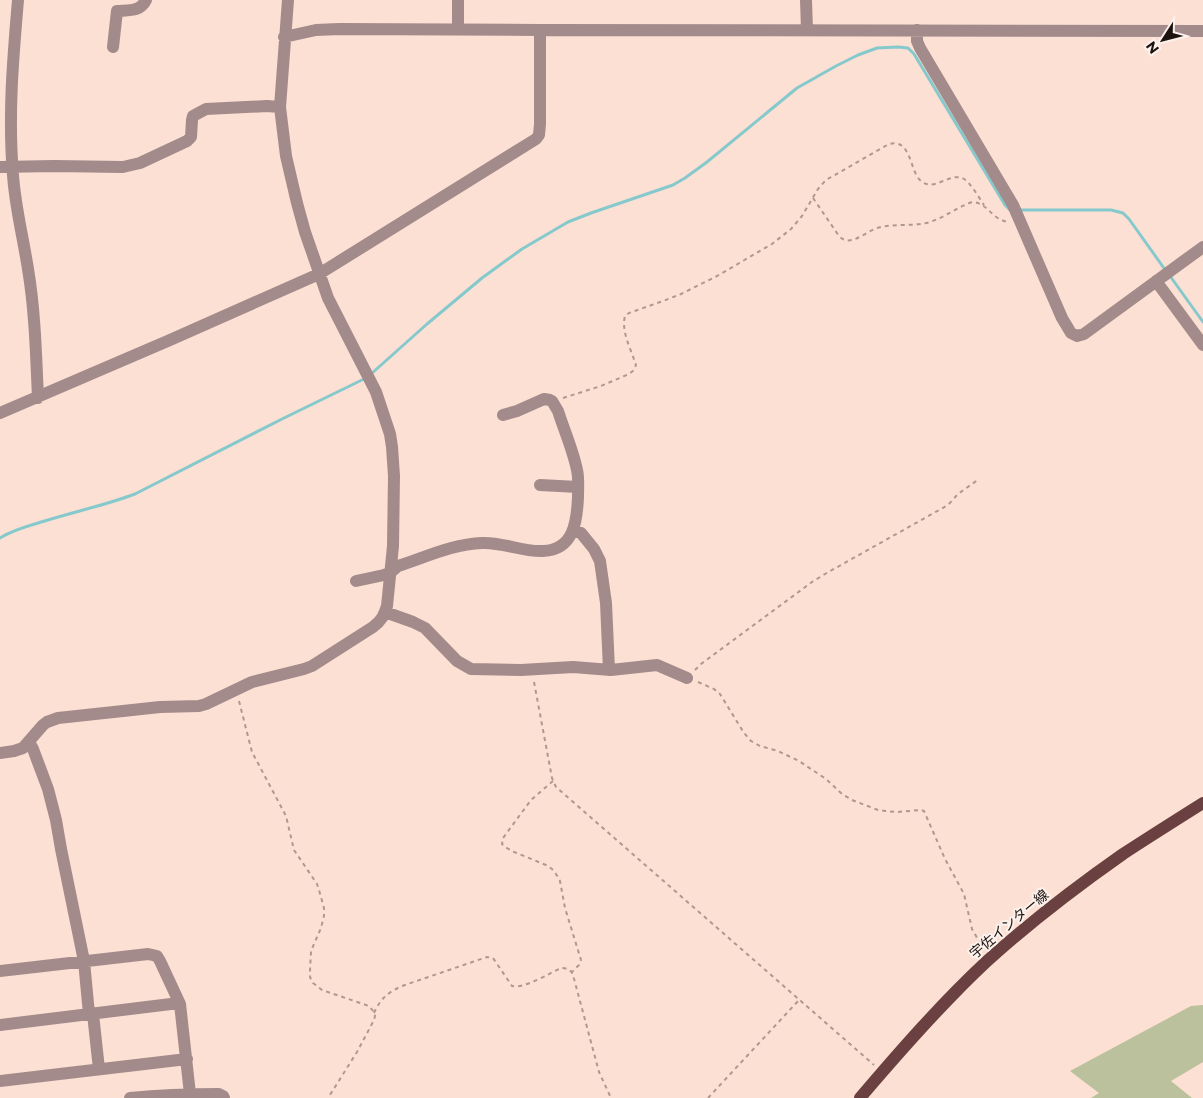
<svg xmlns="http://www.w3.org/2000/svg" width="1203" height="1098" font-family="Montserrat,'Noto Sans JP',sans-serif">
<rect width="100%" height="100%" fill="#fce0d3"/>
<path fill="#bbc19c" d="M1203 1005V1062L1171 1081 1192 1098H1091L1099 1093 1070 1071 1191 1006Z"/>
<g fill="none" stroke-linecap="round" stroke-linejoin="round">
<path stroke="#86c9cd" stroke-width="3" d="M1019 210H1111L1123 213 1129 219 1166 271
M1170 276 1203 322
M371 374 427 324 482 278 522 249 568 222 591 213 673 185 685 178 707 162 797 88 836 66 858 55 877 48 898 47 908 48 914 54 1005 205 1010 210
M0 538C14 529 32 525 48 520 77 511 106 505 135 494L282 419 366 378"/>
<path stroke="#ae988f" stroke-width="2" stroke-dasharray="4 4" stroke-linecap="butt" d="M813 198 839 236C850 248 865 232 877 228 894 223 913 227 930 222 945 217 958 207 972 202 989 203 991 220 1009 222
M563 398 601 386 629 374 634 370 636 365C631 349 621 332 625 316L629 313 663 301 681 294 717 276 772 244 791 229 802 216 818 189 826 180 889 144C912 138 909 171 921 181 934 192 949 173 962 178 970 181 979 198 984 205
M695 670 701 664 812 582 825 574 948 505 958 494 979 479
M534 682 552 778 556 787 874 1065
M698 682 714 689 720 694 744 733 751 741 760 746 778 751 799 761 826 779 842 794 852 800 878 810 885 811 897 812 921 810 924 811 945 859 964 894 972 929 983 948
M239 701 252 752 286 816 294 850 317 884 319 890 324 908V916L321 928 311 951 310 971V977L313 983 322 990 369 1006 374 1012 375 1016 374 1020 357 1052 328 1098
M553 781 531 800 503 838 502 844 505 847 514 852 546 865 552 869 556 874 560 881 565 908 581 960 579 965 572 972
M374 1013C381 998 387 993 402 986L487 957 493 958 512 986C524 989 550 973 561 968 567 968 571 970 573 975L599 1072 611 1098
M708 1098 799 1000"/>
<path stroke="#a48b8b" stroke-width="12" d="M18 0C13 58 8 116 13 175 15 206 23 237 28 269 35 311 36 354 38 398
M806 0 807 30
M458 29V0
M917 30V41L920 48 1013 205 1062 318 1071 333 1077 336 1084 334 1203 247
M284 37 316 30 339 29 540 30 1203 31
M113 47 117 11C129 10 140 12 146 0
M0 167 54 166 123 167 140 163 187 141 191 137 192 120 193 116 206 109 267 106 280 107
M1156 281 1203 345
M0 413 170 340 319 274 536 139 539 135 540 124V30
M540 485 578 487
M574 530 581 533 594 549 600 561 606 603 609 670
M356 581 384 575 390 573 398 566C426 557 453 544 482 543 503 542 522 552 543 551 574 550 577 521 578 497 578 488 579 478 577 470 573 450 564 430 558 411L552 401 550 400 544 399 517 411 503 415
M385 612 413 622 425 628 457 661 471 669 521 670 573 667 611 670 657 665 687 678
M29 742 33 749 48 789 56 820 61 849 84 961 89 1014
M0 753 14 751 23 748 43 725 47 722 58 718 160 707 199 706 206 704 252 682 304 669 312 666 373 627C381 621 384 616 387 606L393 546 394 476 392 447 390 434 376 392 328 298 305 232 297 203 286 156 280 107 288 0
M0 971 148 954 157 956 160 961 180 1004 190 1094
M93 1014 99 1069
M0 1025 179 1003
M0 1081 187 1059
M130 1098C160 1095 189 1094 219 1094L223 1096 224 1098"/>
<path stroke="#6a4041" stroke-width="12" d="M860 1098C900 1051 941 1004 986 962 1029 923 1076 887 1123 854 1149 837 1176 820 1203 803"/>
</g>
<g text-anchor="middle" stroke-width="4" stroke-linejoin="round" paint-order="stroke">
<g font-size="14" fill="#1d1410" stroke="#fcf1ec">
<text transform="translate(1009 924) rotate(-40)" y="5">宇佐インター線</text>
</g>
</g>
<g transform="translate(1163 40) rotate(234)" stroke="#fcf1ec" stroke-width="4" paint-order="stroke">
<path d="M0-4L9 19L0 12L-9 19Z" fill="#1d1410"/>
<text y="-8" font-size="14" font-weight="bold" text-anchor="middle" fill="#1d1410">N</text>
</g>
</svg>
